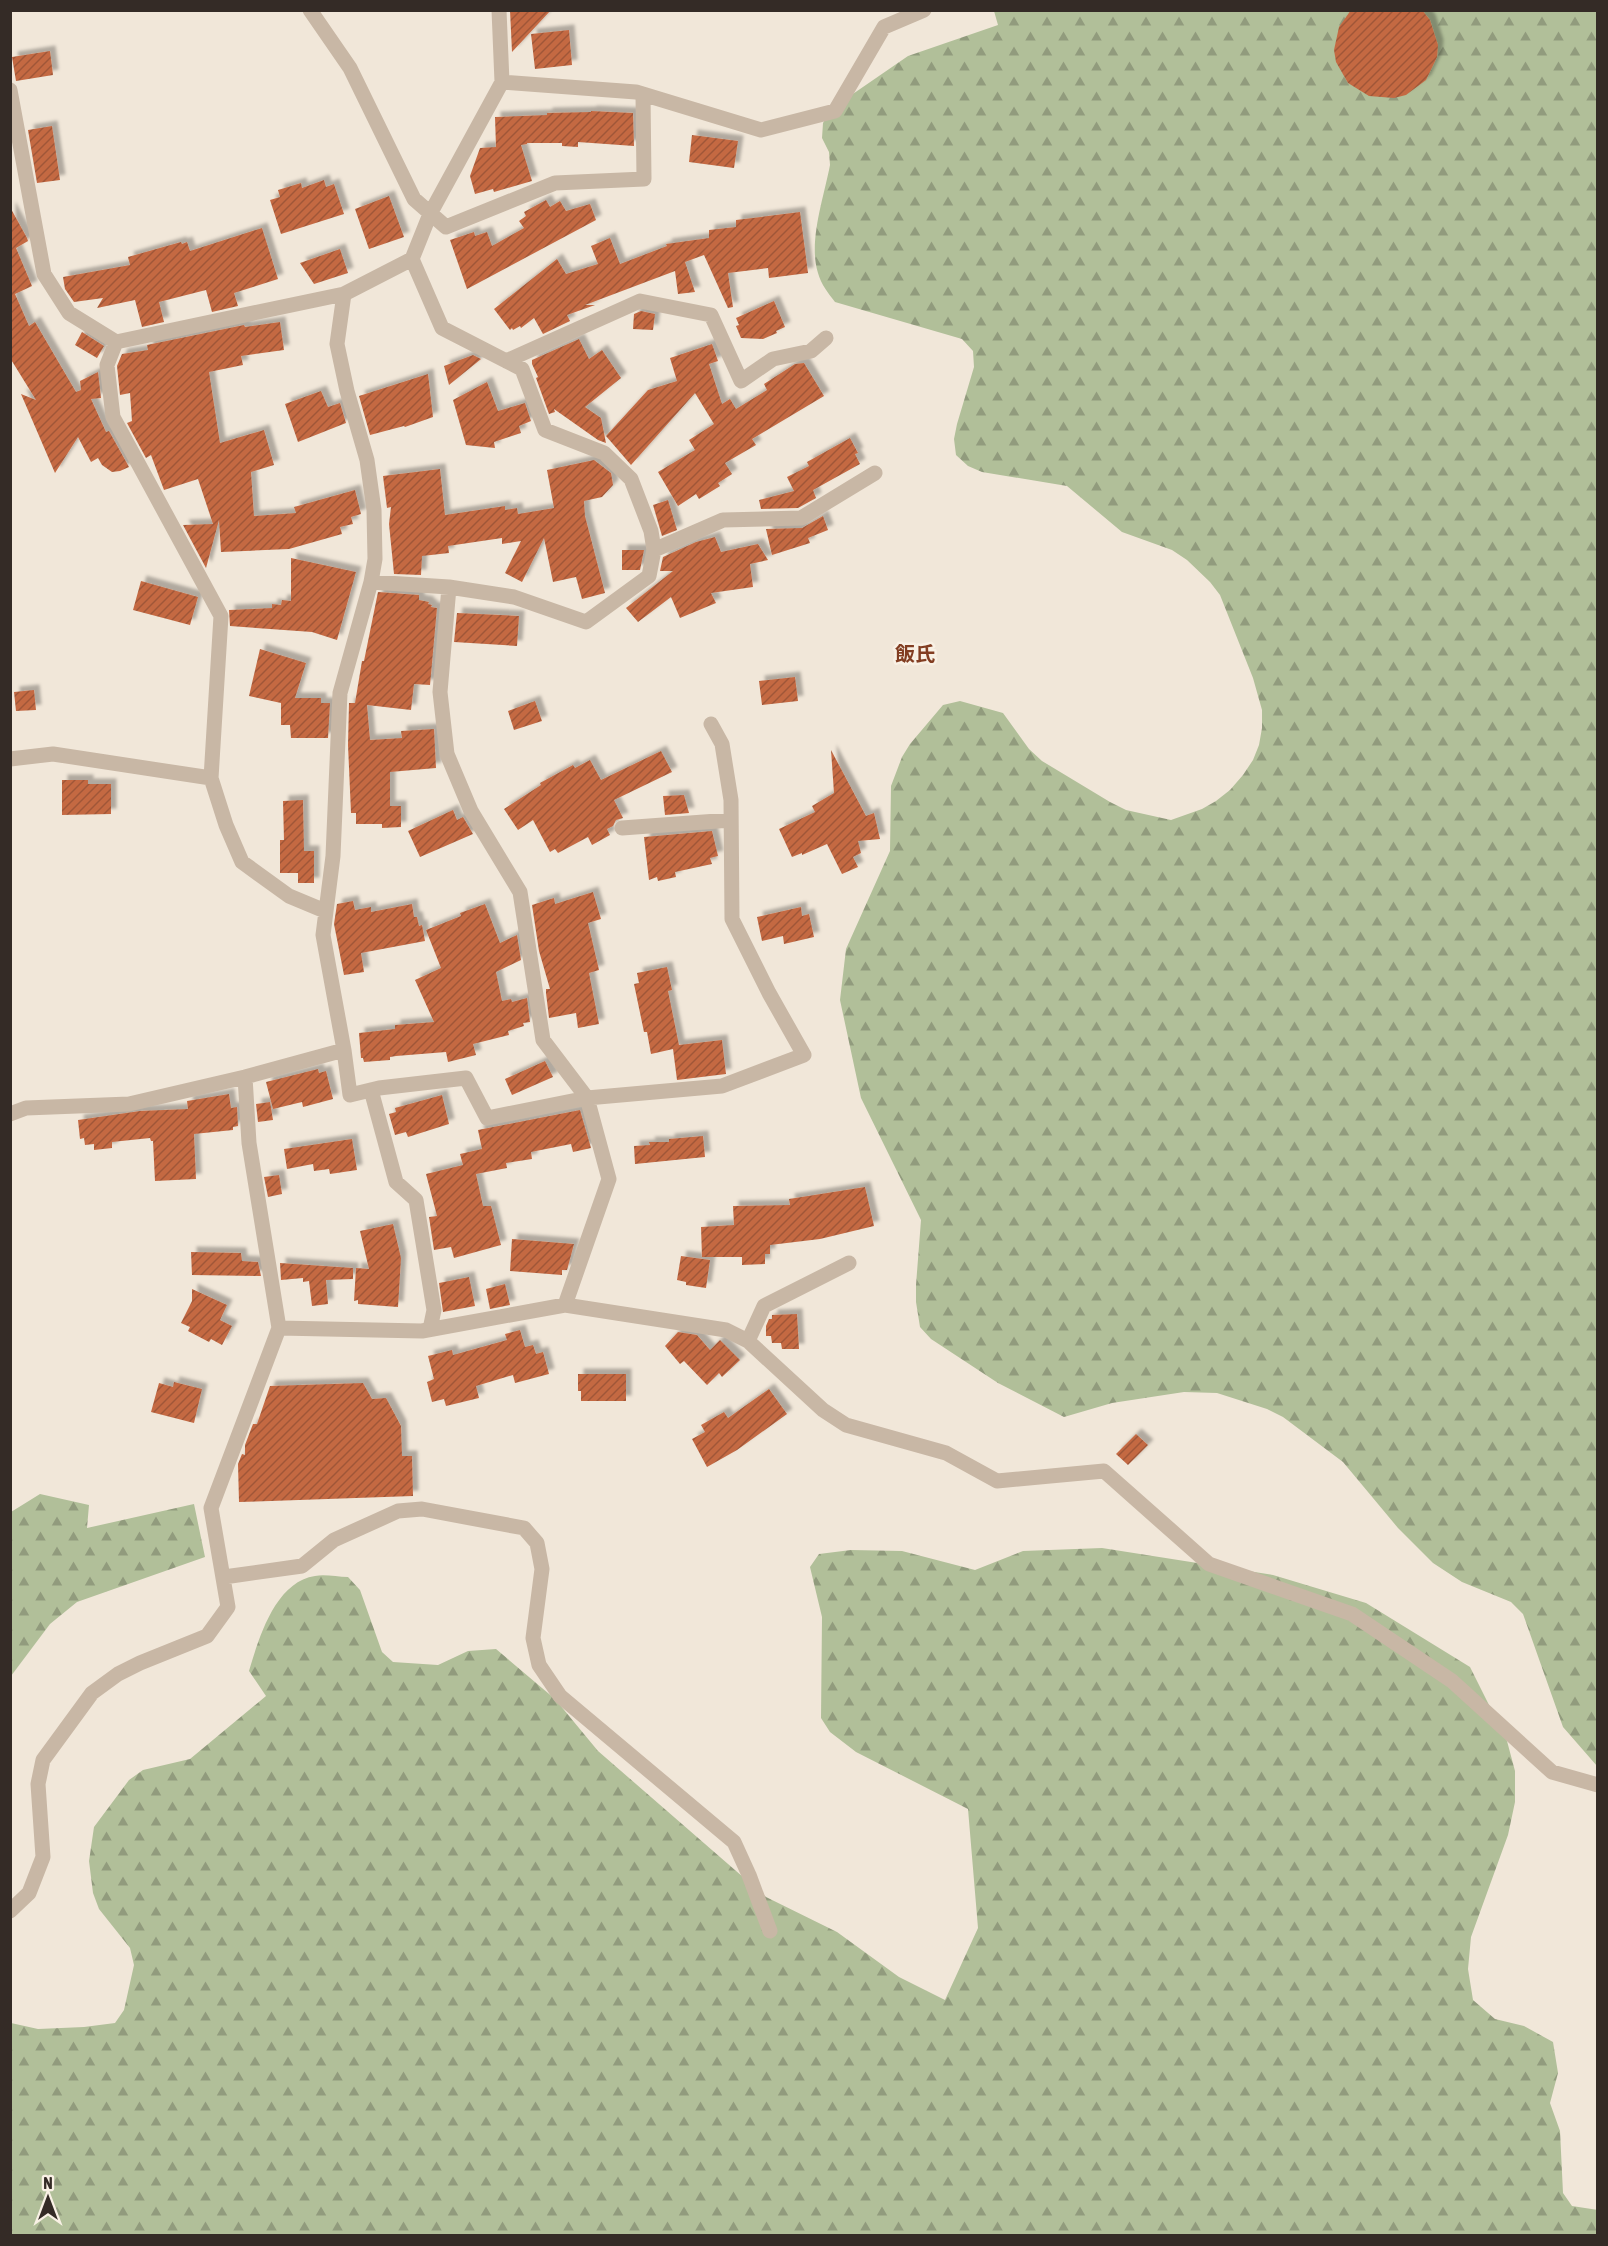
<svg xmlns="http://www.w3.org/2000/svg" width="1608" height="2246" font-family="'Asap Condensed','Noto Sans JP',sans-serif">
<defs>
<pattern id="forest-firs" width="22" height="20" patternUnits="userSpaceOnUse" patternTransform="scale(1.5)"><rect width="22" height="20" fill="#b1bf99"/><path d="M5 1l3.5 6h-7zM16 11l3.5 6h-7z" fill="#919b7d"/></pattern>
<pattern id="building-hatch" width="6" height="6" patternUnits="userSpaceOnUse" patternTransform="scale(1.5)"><rect width="6" height="6" fill="#c46943"/><path d="M-1 1l2-2M0 6l6-6M5 7l2-2" fill="none" stroke="#a05738"/></pattern>
<filter id="shadow"><feDropShadow dx="5.5" dy="-5.5" stdDeviation="1.5" flood-color="#0004"/></filter>
</defs>
<rect width="100%" height="100%" fill="#f1e7d9"/>
<path fill="url(#forest-firs)" d="M994 11H1597V1766L1563 1727 1523 1614 1511 1602 1462 1582 1433 1563 1398 1528 1343 1462 1283 1417 1267 1409 1217 1393 1184 1392 1112 1403 1064 1417 998 1383 931 1339 920 1327 916 1302V1285L921 1220 861 1098 840 1000 846 949 890 851 891 786 902 757 910 744 943 705 960 701 1003 713 1029 749 1042 761 1110 802 1126 810 1171 820 1202 809 1216 801 1230 790 1243 775 1253 760 1259 745 1262 728V710L1253 678 1220 595 1210 582 1187 560 1172 550 1122 532 1067 486 982 472 968 466 956 455 954 439 957 424 974 367 973 351 962 339 835 302C828 293 821 284 818 273 808 242 824 197 830 165L829 152 822 138 823 123 831 109 908 56 998 25Z
M40 1494 89 1505 87 1528 194 1504 205 1557 77 1602 50 1624 11 1676V1512Z
M1102 1548 1273 1575 1366 1603 1470 1667 1507 1741 1515 1771V1802L1508 1835 1471 1937 1468 1969 1473 2000 1495 2019 1524 2026 1553 2042 1558 2073 1550 2103 1560 2131 1563 2193 1572 2206 1598 2210 1597 2236H11V2023L38 2029 84 2027 115 2023 124 2010 134 1965 130 1948 99 1909 93 1893 89 1861 94 1827 129 1780 143 1770 190 1759 266 1696 249 1671C259 1638 275 1582 315 1576 325 1574 337 1577 348 1577L360 1590 382 1652 393 1662 438 1665 468 1651 496 1649 555 1699 598 1751 766 1897 837 1932 899 1977 945 2000 978 1928 968 1809 856 1752 830 1732 821 1718 822 1617 810 1567 819 1554 851 1550 902 1551 975 1570 1023 1551Z"/>
<path fill="url(#building-hatch)" filter="url(#shadow)" d="M510 10H551L512 52Z
M1351 10H1422L1430 20 1438 45 1437 57 1426 80 1406 95 1394 98 1369 96 1348 83 1336 62 1334 50 1339 27Z
M569 30 572 65 535 69 531 34Z
M50 51 53 75 16 81 12 57Z
M591 111 633 113 634 146 578 142V147L562 146V143H527V144L521 145 532 181 494 192 493 189 475 194 470 176 480 148 496 147 495 117 547 115V113L591 112Z
M52 126 60 180 37 183 28 130Z
M692 135 738 141 734 168 689 162Z
M324 180 326 187 334 184 344 214 281 234 270 200 280 197 278 190 301 183 302 188Z
M389 196 404 237 369 249 355 209Z
M546 200 550 207 560 201 566 211 590 204 596 220 467 289 450 240 474 232 475 236 487 232 492 246 524 228 519 221 526 216 524 212Z
M10 207 27 238 28 241 16 248 32 286 15 294 29 326 35 322 76 392 81 390 80 381 98 372 101 398 91 399 106 432 109 431 129 467 120 471 112 472 102 465 98 458 91 462 78 437 55 473 21 394 36 400 10 358Z
M800 212 808 273 769 278 768 268 728 273 733 307 728 308 704 255 685 262 695 292 678 294 675 271 585 305H595L567 315 570 321 543 334 534 318 521 328 520 326 513 330 512 328 510 330 494 309 557 259 566 274 598 264 591 246 610 238 620 264 667 246 666 244 709 238V230L736 227V220Z
M262 228 278 279 234 293 238 306 212 312 206 290 159 302 164 322 142 327 135 300 97 308 103 298 74 302 65 289 63 277 130 265 128 257 181 242 182 244 187 242 190 251Z
M340 249 348 273 314 284 300 263Z
M774 301 785 327 776 331 777 333 763 339 741 338 736 326 739 325 736 318Z
M641 311 655 314 653 330 633 329 634 314Z
M280 322 284 350 241 356 243 365 209 372 220 443 264 430 274 465 251 472 254 516 296 513 294 507 355 490 361 514 351 517 353 524 340 527 342 534 289 549 221 552 219 520 206 568 183 525 213 524 198 479 164 490 151 455 146 458 127 423 132 421 130 393 120 395 117 366 122 354 148 350 147 345 244 325 245 327Z
M82 332 104 346 97 358 75 345Z
M579 339 589 359 602 350 621 378 585 407 601 418 606 443 598 440 554 409 555 412 549 414 536 378 538 377 532 364V360Z
M712 344 718 361 709 364 722 404 730 399 736 409 767 390 764 384 795 364 804 363 824 396 752 439 756 445 725 463 732 474 718 483 720 486 699 499 696 494 678 506 658 472 695 450 689 440 714 424 695 393 631 465 606 436 648 390 677 381 670 358Z
M473 355 481 359 449 385 444 366Z
M428 374 433 417 405 427 404 426 370 435 359 396Z
M487 382 498 411 525 403 531 421 519 426 521 433 494 442 495 448 466 445 453 400Z
M321 391 328 407 340 403 346 423 298 442 285 404Z
M850 438 858 453 855 454 860 464 813 490 816 498 798 508 761 509 759 500 794 491 787 477 809 466 807 462Z
M594 460 611 473 613 485 602 497 584 501 585 516 605 593 582 599 576 577 553 582 544 538 522 582 505 573 521 541 502 544V538L448 546 449 553 422 556 421 575 394 574 389 524 391 507 387 508 383 476 440 469 445 515 505 506V510L517 508 518 514 554 508 547 470Z
M668 500 677 530 662 536 653 505Z
M823 516 828 530 808 538 810 543 772 555 766 529 802 528Z
M715 537 721 552 758 544 768 560 750 564 753 587 711 593 716 603 680 618 671 597 638 622 626 608 673 571H660L663 557 696 542Z
M622 550H644L640 570H622Z
M291 558 356 572 337 640 312 632 230 626 229 610 272 608V604L281 605 282 600 291 601Z
M141 581 198 597 190 625 133 610Z
M378 592 419 595V600L429 602 428 604 432 605 431 607 437 608 430 685 414 684 411 710 367 705 370 740 402 738 401 731 434 729 436 768 390 772V806H401V827L382 828V824H356V813H351L348 745 349 703H355L362 661H364Z
M457 613 519 616 517 646 454 642Z
M260 649 306 663 295 698H321V703H330L328 738H291L290 725H281V703L249 696Z
M795 677 798 701 762 705 759 681Z
M34 690 36 710 16 711 14 692Z
M535 701 542 721 514 730 508 711Z
M831 750 866 816 874 813 880 839 858 841 861 853 853 857 858 867 842 874 827 844 802 855V853L792 857 779 829 815 812 812 806 834 793Z
M661 751 672 772 614 800 623 818 616 820 613 826 607 829 610 835 592 845 588 837 558 853 555 849 550 852 533 820 518 830 504 809 541 785 540 783 573 765 575 768 590 760 601 780Z
M62 780H88V784H111V814L62 815Z
M684 795 689 813 665 815 663 796Z
M303 800 304 851H314V883H298V873H280V840H284L283 801Z
M453 810 457 820 463 817 473 834 420 857 408 831Z
M712 831 718 856 710 858 712 864 675 872 676 877 658 881 657 877 649 880 644 837Z
M593 892 601 919 588 923 599 970 589 973 599 1024 578 1028 576 1013 549 1018 546 993V989H550L539 951 532 905 554 898 555 904Z
M353 901 355 910 371 907V912L412 904 414 917H417L419 926 422 925 425 941 361 953 364 972 344 975 334 924 337 904Z
M485 904 500 943 517 935 521 960 496 972 502 1001 511 999 512 1002 527 998 530 1022 523 1023 524 1026 508 1031 509 1035 473 1044 476 1055 448 1062 446 1052 396 1056 390 1057V1060L364 1062 363 1058H361L359 1033 395 1029V1025L434 1022 415 980 441 968 426 930 461 916 460 913Z
M801 907 802 916 809 914 814 937 784 944 783 936 762 941 757 917Z
M667 967 672 990 668 991 679 1045 722 1040 726 1074 677 1080 673 1049 651 1054 647 1032H644L634 984 639 983 637 973Z
M545 1061 553 1077 512 1095 505 1079Z
M318 1069 319 1073 326 1071 333 1099 303 1107 302 1102 273 1109 266 1082Z
M229 1094 231 1108 237 1107 238 1126 233 1127V1130L194 1134 196 1179 155 1181 153 1141H151L150 1138 112 1142V1148L94 1150V1144L85 1145 84 1138 80 1139 78 1120 140 1111 188 1109 187 1101Z
M442 1095 449 1124 408 1137 406 1132 395 1135 389 1114 396 1112 395 1108Z
M270 1102 273 1120 258 1122 256 1104Z
M580 1110 591 1148 573 1152 571 1144 531 1152 532 1159 506 1163 507 1168 476 1174 483 1206H491L501 1245 454 1258 451 1247 434 1250 429 1217 437 1216 426 1174 463 1165 460 1154 482 1149 478 1130Z
M703 1136 705 1157 635 1164 634 1146 650 1145 649 1142H669V1139Z
M352 1139 357 1170 330 1174 329 1169 314 1171 313 1164 287 1169 284 1149Z
M279 1175 282 1194 268 1197 264 1177Z
M865 1187 874 1226 820 1239 770 1245V1254H765V1264L742 1265V1257H702L701 1227 734 1225 733 1206 790 1205 789 1199Z
M393 1224 401 1258 398 1307 358 1304V1300L354 1301 356 1268 369 1269 360 1231Z
M512 1239 574 1244 567 1270H562V1275L510 1271Z
M191 1252 241 1253 242 1261 258 1262 261 1276 192 1275Z
M681 1256 710 1260 706 1288 686 1285V1282L677 1280Z
M280 1263 353 1268V1279L326 1280 328 1304 312 1306 309 1281 303 1282V1278L281 1280Z
M469 1277 475 1306 443 1312 439 1283Z
M505 1284 510 1305 490 1309 486 1289Z
M192 1289 227 1305 220 1320 232 1326 222 1345 211 1339 209 1342 188 1331 190 1327 181 1323 192 1301Z
M797 1314 799 1349H782L781 1343H772L771 1336H766V1326L769 1319H772V1315Z
M520 1330 525 1347 533 1345 536 1354 543 1352 549 1374 515 1383 513 1375 476 1386 479 1398 446 1406 444 1399 432 1402 427 1382 434 1379 428 1356 452 1350 453 1355 507 1340 505 1334Z
M678 1332 697 1335 710 1350 720 1340 740 1360 722 1377 719 1373 707 1385 684 1361 680 1364 665 1346Z
M578 1374H626V1401H581V1391H578Z
M174 1382 202 1389 194 1423 151 1412 159 1383 173 1387Z
M363 1383 372 1399 386 1398 401 1426 402 1456H412L413 1496 239 1502 238 1464 242 1454 245 1455V1445L253 1424H257L270 1386Z
M769 1389 787 1414 737 1450 707 1467 692 1439 705 1432 701 1425 724 1412 728 1418Z
M1136 1434 1148 1445 1128 1465 1116 1454Z"/>
<g fill="none" stroke-linecap="round" stroke-linejoin="round">
<path stroke="#c8b7a5" stroke-width="15" d="M310 10 350 68 414 199 446 227 555 183 644 179 643 95
M502 82 636 92 761 130 835 111 884 27 924 10
M10 90 44 274 69 313 116 342 344 294 412 259 430 214 502 82 499 10
M116 342 107 365 113 417 221 616 211 778 226 825 242 862 289 896 325 911
M506 361 640 301 711 315 741 381 773 359 811 351 826 338
M654 550 723 520 801 518 875 473
M371 582 449 587 514 597 586 622 649 576 654 550 651 531 631 479 604 453 545 430 522 369 442 328 412 259
M449 587 440 692 447 754 471 811 520 892 543 1040 587 1098 609 1179 565 1305
M10 759 53 754 211 778
M622 828 731 820
M344 1050 350 1095 379 1088 466 1078 487 1118 587 1098 722 1086 804 1055 769 993 732 919 731 800 722 744 711 724
M371 1090 396 1182 416 1200 434 1310 430 1329
M10 1114 26 1108 129 1104 245 1077 344 1050 323 935 333 856 340 693 371 582 375 559 374 510 367 460 347 391 337 344 344 294
M279 1328 422 1331 565 1305 726 1330 748 1341 823 1410 846 1425 946 1453 997 1481 1104 1471 1209 1564 1352 1614 1452 1681 1552 1772 1598 1785
M748 1341 764 1306 849 1263
M224 1577 302 1566 334 1540 398 1511 422 1509 524 1528 537 1543 542 1569 533 1638 539 1665 560 1696 734 1842 749 1875 770 1931
M10 1911 29 1893 43 1857 38 1784 43 1760 92 1693 118 1674 140 1663 207 1636 228 1607 211 1508 279 1328 249 1143 245 1077"/>
</g>
<g text-anchor="middle" stroke-width="5" stroke-linejoin="round" paint-order="stroke">
<g font-size="20" font-weight="bold" fill="#823d21" stroke="#f9f1e5">
<text x="915" y="661">飯氏</text>
</g>
</g>
<rect width="1608" height="2246" fill="none" stroke="#342b26" stroke-width="24"/>
<g transform="translate(48 2198)" stroke="#f9f1e5" stroke-width="4.5" paint-order="stroke">
<path d="M0-4.5L10 22L0 15L-10 22Z" fill="#342b26"/>
<text y="-9" font-size="16" font-weight="bold" text-anchor="middle" fill="#342b26">N</text>
</g>
</svg>
